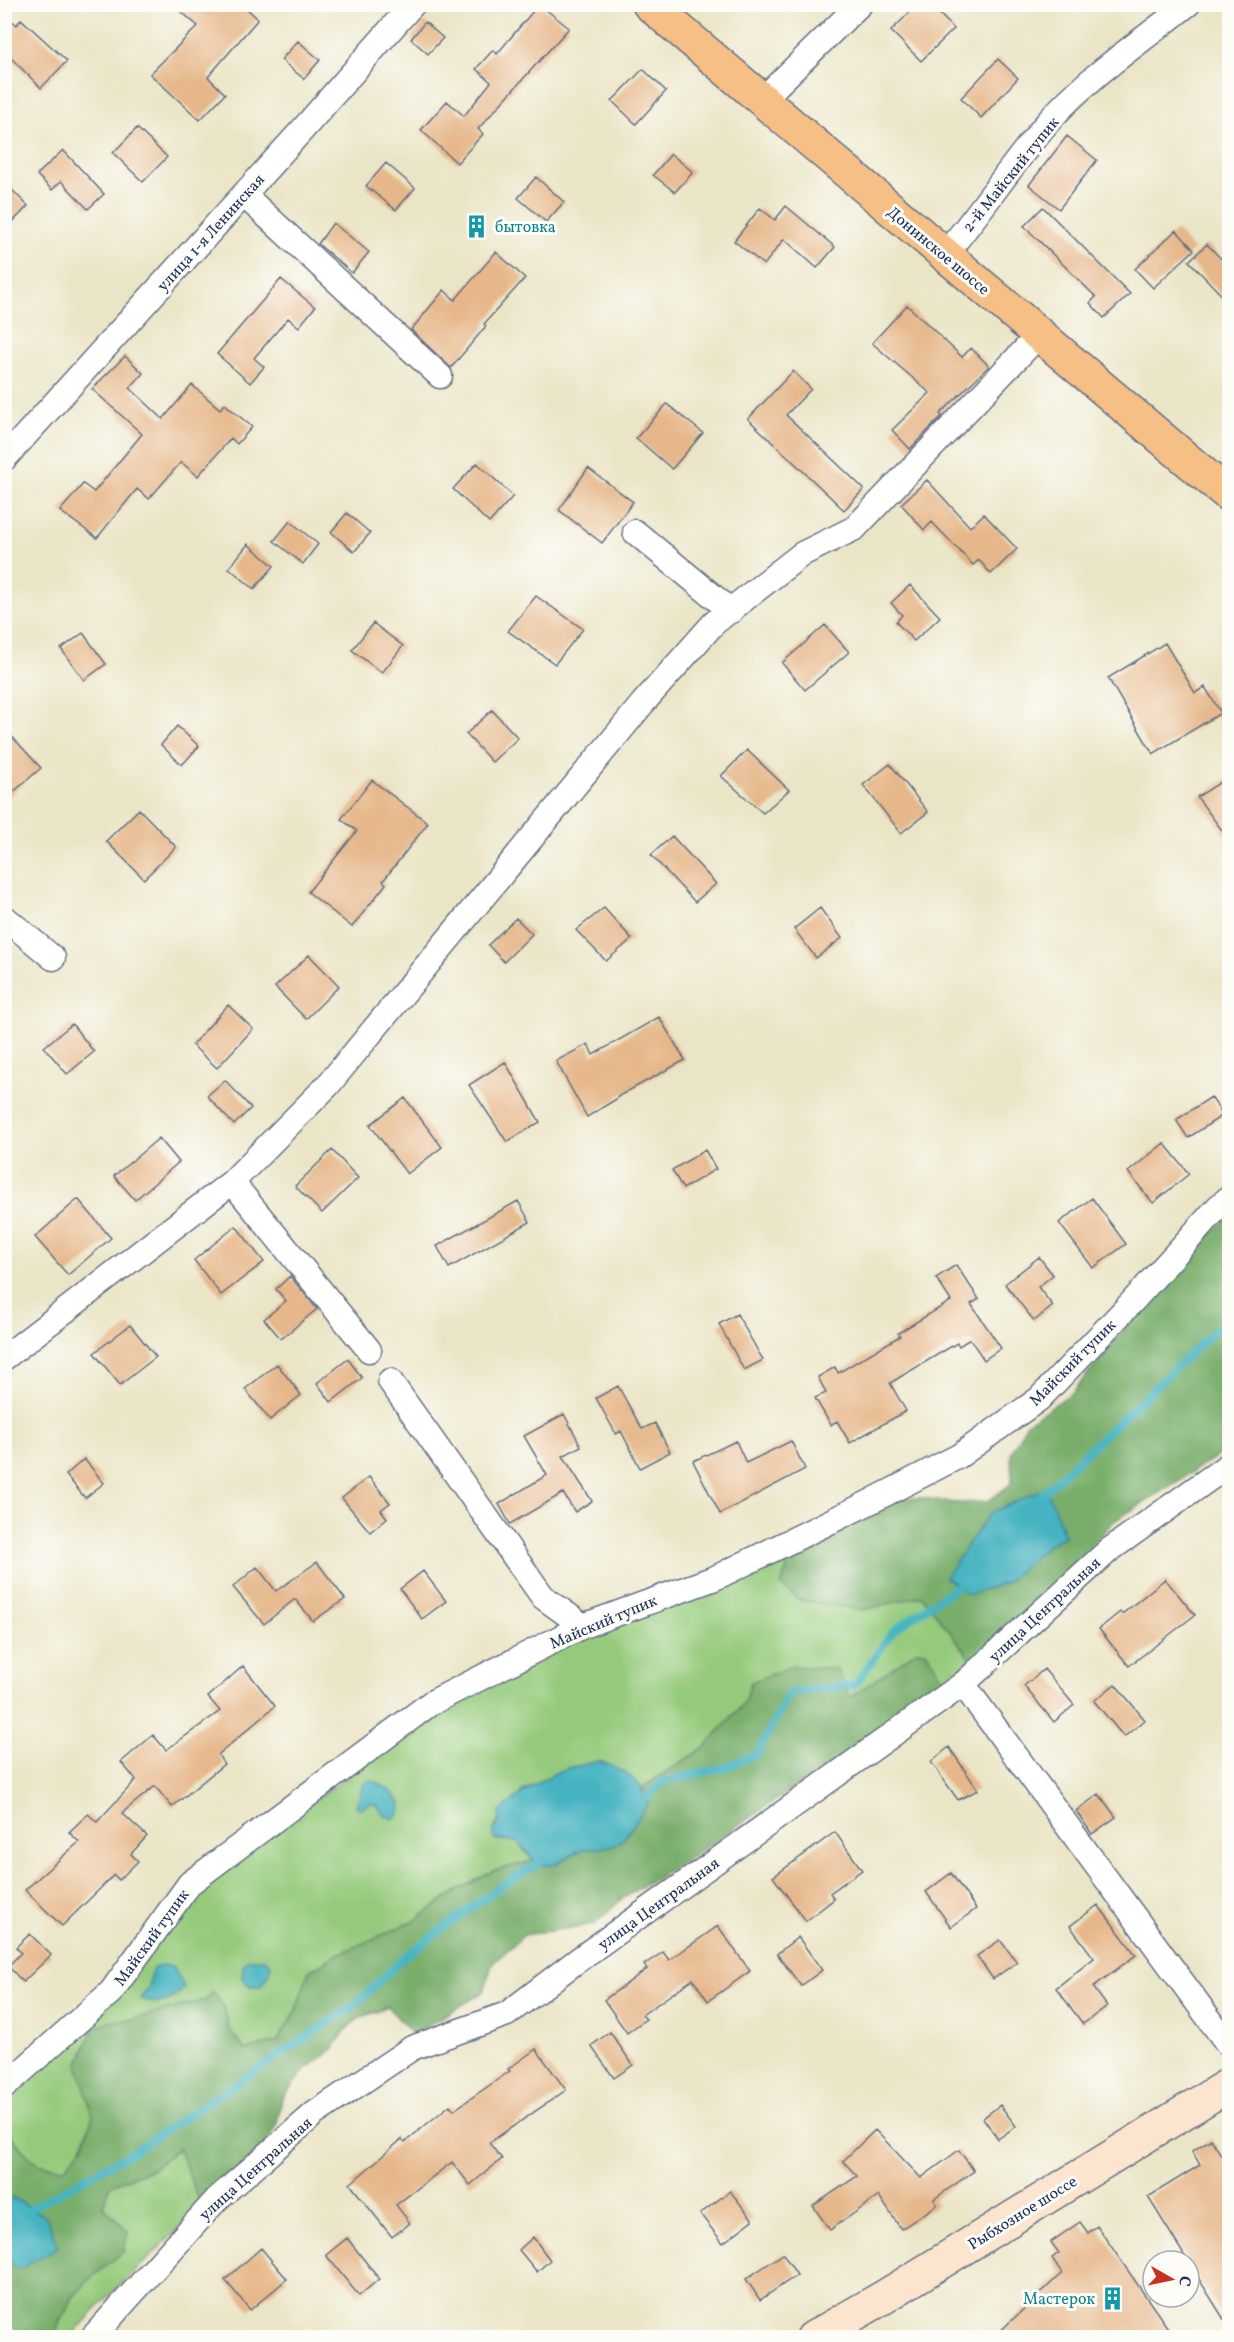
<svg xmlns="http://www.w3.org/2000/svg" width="1234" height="2342" font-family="Vollkorn,serif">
<rect width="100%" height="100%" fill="#fdfcf7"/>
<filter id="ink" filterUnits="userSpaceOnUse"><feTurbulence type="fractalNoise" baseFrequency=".0167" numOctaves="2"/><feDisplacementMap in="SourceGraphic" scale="12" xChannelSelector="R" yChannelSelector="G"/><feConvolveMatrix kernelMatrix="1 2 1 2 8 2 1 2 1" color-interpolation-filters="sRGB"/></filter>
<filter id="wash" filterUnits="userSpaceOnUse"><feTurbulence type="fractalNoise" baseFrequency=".008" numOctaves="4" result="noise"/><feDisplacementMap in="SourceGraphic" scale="24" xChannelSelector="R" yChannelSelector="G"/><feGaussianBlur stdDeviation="1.35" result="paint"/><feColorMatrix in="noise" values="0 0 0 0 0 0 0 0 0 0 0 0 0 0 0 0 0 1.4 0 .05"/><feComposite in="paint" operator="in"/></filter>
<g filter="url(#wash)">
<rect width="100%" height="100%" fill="#ebe5c7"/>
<path fill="#95ca7b" stroke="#587c6c" stroke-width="1.5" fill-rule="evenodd" d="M791 1555 781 1586 862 1610 922 1596 973 1661 949 1688 850 1698 744 1703 705 1747 642 1788 624 1771 562 1770 522 1791 514 1802 507 1805 495 1827 498 1840 518 1842 533 1861 493 1871 459 1890 414 1921 309 1971 295 2013 278 2042 245 2050 229 2029 224 2008 213 1992 206 2000 133 2019 107 2022 93 2116 81 2149 65 2168 40 2165 26 2154 5 2128V2094L196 1887 388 1747 440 1712 534 1657ZM184 1988 172 1999 141 1998 148 1989Z
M178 2148 199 2199 208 2200 97 2308 70 2337 53 2338 73 2297 128 2231 103 2206 110 2185 154 2168Z"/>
<path fill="#78ae6b" stroke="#4a6e64" stroke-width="1.5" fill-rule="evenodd" d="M1229 1216 1230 1433 1227 1443 1219 1455 1114 1521 997 1643 973 1661 922 1596 862 1610 799 1600 781 1586 791 1555 840 1526 896 1498H925L954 1503 987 1502 1012 1483 1011 1453 1027 1423 1073 1392 1155 1291ZM1045 1488 1065 1536 1049 1544Z
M916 1651H926L949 1688 874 1740 816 1773 693 1856 623 1898 595 1924 524 1935 492 1964 484 1992 413 2034 388 2007 360 2018 347 2028 333 2049 304 2071 282 2098 277 2123 261 2153 208 2200H199L178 2148 154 2168 110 2185 103 2206 128 2231 124 2251 89 2280 73 2297 53 2337H25L5 2320V2262L20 2269 17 2200 5 2196 4 2128 26 2154 40 2165 65 2168 83 2146 93 2116 78 2065 93 2029 107 2022 133 2019 206 2000 213 1992 224 2008 229 2029 245 2050 277 2042 295 2013 309 1971 336 1955 414 1921 459 1890 493 1871 533 1861 539 1866 555 1864 583 1849 600 1848 625 1837 648 1803 642 1788 705 1747 744 1703 751 1682 793 1666 837 1669 850 1698Z"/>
<path fill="#45b3c1" stroke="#307190" stroke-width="1.5" d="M1046 1488 1065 1536 1049 1544 1006 1583 969 1595 945 1577 990 1513Z
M599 1761C624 1771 639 1777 648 1803L625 1837 616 1845 600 1848 583 1849 555 1864 539 1866 518 1842 493 1838V1831L500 1821V1812C517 1795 539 1780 562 1770 574 1766 587 1764 599 1761Z
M370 1780C384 1784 393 1792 401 1804L400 1813 393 1819 382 1814 378 1806 371 1803 361 1808 356 1807 363 1785Z
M249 1959H265L271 1964 269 1974 261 1986H250L242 1978 243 1965Z
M163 1965 174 1967 184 1988C171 2003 158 2006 140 1999L148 1989 153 1968Z
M4 2196 17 2200 46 2217 58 2247 20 2269 5 2262Z"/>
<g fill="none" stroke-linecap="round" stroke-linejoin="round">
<path stroke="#45b3c1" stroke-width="8" d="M1041 1495 1230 1316
M639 1802 649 1796 662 1782 723 1768 757 1754 789 1693 855 1685 893 1631 966 1580
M24 2212 134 2151 354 2006 403 1958 504 1884 544 1860"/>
</g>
<g id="blocks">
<path fill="#e6b78a" d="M172 4H242L258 19 208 77 225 94 200 120 150 74 198 26Z
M539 4 569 28 478 129 483 134 457 163 421 130 447 101 464 116 491 82 476 69 493 50 497 54Z
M918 4H930L954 29 921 61 891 31Z
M4 14 17 25 21 19 67 61 41 88 4 51Z
M425 22 443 38 428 54 411 39Z
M298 41 320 60 304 79 281 60Z
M998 59 1018 78 981 118 961 98Z
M643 69 666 91 636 124 612 101Z
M137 128 167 157 143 182 113 153Z
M1067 136 1097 160 1059 209 1029 185Z
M63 150 104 194 88 209 61 181 52 190 37 175Z
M671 154 693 172 675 192 653 175Z
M386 163 415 188 396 210 366 186Z
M536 177 564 202 546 222 518 198Z
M4 182 28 206 4 231Z
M786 206 835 247 817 268 784 239 764 265 734 241 760 208 775 220Z
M1043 207 1130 294 1104 318 1090 303 1096 297 1024 226Z
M333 223 369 252 352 273 318 244Z
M1176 230 1194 250 1153 288 1135 269Z
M1207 244 1230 268V304L1189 261Z
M496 252 525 278 484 324 486 326 451 368 411 330 444 290 455 300Z
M281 279 315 307 299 327 288 318 254 358 264 367 250 383 217 354Z
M907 305 962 357 971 348 989 366 940 414 942 416 910 449 892 430 930 393 872 343Z
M125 356 143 373 130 388 163 419 192 385 220 409 225 404 252 427 237 444 231 438 198 476 181 462 149 499 137 489 97 538 60 511 83 484 94 492 142 434 92 389Z
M793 371 811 389 786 415 864 489 844 510 748 419Z
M667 404 703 433 672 469 636 438Z
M477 463 513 496 489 523 453 489Z
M588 468 633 502 602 543 559 510Z
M927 480 970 527 984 514 1017 549 991 574 979 560 973 565 932 522 924 530 901 504Z
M347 513 370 533 354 552 331 532Z
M290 521 318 544 303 564 274 541Z
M248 544 274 566 254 589 229 568Z
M910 585 940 617 914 641 896 622 902 615 891 603Z
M536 596 583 629 555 664 508 631Z
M373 623 403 646 382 673 352 650Z
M825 625 849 652 805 690 782 663Z
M83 633 106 664 84 680 61 649Z
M1165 643 1195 693 1205 687 1221 713 1153 754 1108 678Z
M492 710 518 738 492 762 466 734Z
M177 726 199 746 182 765 161 745Z
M4 728 41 768 4 800Z
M747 750 789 790 763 813 721 776Z
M890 764 928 812 901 833 863 785Z
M1230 776V841L1197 797Z
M372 780 428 823 383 881 386 884 352 927 308 892 357 831 341 819Z
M139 809 176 847 144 879 106 841Z
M672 836 716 884 695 902 651 855Z
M604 908 632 939 606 961 576 930Z
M820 908 842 938 816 958 794 929Z
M516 918 532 934 504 962 488 945Z
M309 955 339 986 306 1019 275 987Z
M228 1005 253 1029 217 1068 192 1045Z
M659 1017 685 1060 617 1097 618 1098 587 1117 556 1061 588 1044 593 1055Z
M72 1024 94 1052 67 1074 44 1047Z
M505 1062 540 1122 507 1142 469 1085Z
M225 1080 251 1108 234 1125 207 1096Z
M1211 1097 1223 1115 1188 1138 1176 1120Z
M405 1098 442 1147 407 1174 370 1125Z
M159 1138 179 1162 135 1200 114 1176Z
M1164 1143 1189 1174 1153 1203 1128 1172Z
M332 1150 358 1178 322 1213 295 1186Z
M705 1150 716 1169 683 1189 672 1170Z
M1092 1198 1126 1244 1093 1268 1059 1223Z
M78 1199 111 1238 68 1275 35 1237Z
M518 1201 530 1222 449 1268 437 1246Z
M236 1226 264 1262 221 1295 194 1260Z
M1039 1257 1053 1275 1038 1287 1053 1306 1034 1321 1005 1284Z
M956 1265 979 1299 971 1304 1001 1348 984 1360 970 1339 959 1346 957 1343 890 1383 906 1411 850 1443 837 1421 831 1425 815 1398 826 1393 818 1377 835 1367 838 1373 900 1336 898 1333 951 1301 936 1278Z
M290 1276 317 1309 281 1339 264 1319 286 1301 276 1289Z
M737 1314 763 1360 744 1370 719 1324Z
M130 1325 156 1357 120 1385 94 1353Z
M348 1359 362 1378 331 1402 317 1383Z
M277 1364 301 1395 270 1420 245 1389Z
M618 1386 642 1429 655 1423 670 1452 640 1468 621 1431 616 1434 596 1398Z
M564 1414 581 1446 563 1456 592 1501 575 1512 563 1493 510 1524 499 1504 547 1475 524 1436Z
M736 1441 746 1463 791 1441 805 1469 720 1514 693 1461Z
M84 1459 104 1483 85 1498 66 1475Z
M369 1477 390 1503 381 1510 387 1518 370 1532 342 1498Z
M317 1562 345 1599 313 1621 295 1599 264 1624 233 1587 257 1567 276 1591Z
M423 1571 446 1601 422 1619 400 1589Z
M1165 1579 1195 1615 1129 1666 1099 1629 1120 1612 1122 1614Z
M243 1666 275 1706 218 1755 224 1764 172 1807 155 1786 122 1813 147 1836 131 1854 138 1861 119 1880 114 1875 62 1926 25 1890 79 1842 69 1832 88 1814 97 1822 136 1780 121 1762 153 1735 166 1750 220 1711 208 1697Z
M1044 1669 1074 1705 1054 1722 1024 1686Z
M1115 1684 1145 1720 1124 1737 1094 1701Z
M949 1747 978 1790 958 1800 931 1762Z
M1099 1794 1116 1817 1092 1834 1076 1811Z
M835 1832 862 1870 830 1893 834 1899 806 1921 773 1877Z
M951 1873 976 1909 951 1927 926 1892Z
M1098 1905 1136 1955 1093 1987 1107 2006 1083 2024 1056 1988 1094 1958 1070 1926Z
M718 1926 750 1971 708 2001 693 1979 642 2015 646 2019 627 2033 604 2000 647 1969 644 1965 663 1952 669 1960Z
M30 1934 51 1955 23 1982 8 1966 21 1953 16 1947Z
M798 1937 822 1970 801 1986 777 1954Z
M1000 1940 1017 1962 993 1979 977 1956Z
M610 2032 633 2065 614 2078 591 2046Z
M536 2049 566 2090 489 2143 502 2159 470 2185 452 2162 396 2205 410 2223 392 2237 350 2184 402 2139 405 2142 450 2105 454 2110 510 2071 508 2069Z
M1000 2105 1016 2126 998 2139 983 2118Z
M875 2130 921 2178 959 2150 974 2171 934 2199 937 2205 901 2229 879 2196 830 2230 813 2206 857 2176 843 2161Z
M1211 2139 1230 2169V2329L1148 2197 1200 2165 1192 2151Z
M730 2191 753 2220 723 2243 700 2214Z
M1080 2222 1088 2233 1097 2226 1174 2337H994L1062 2273 1052 2258 1059 2253 1051 2242Z
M533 2237 550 2260 537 2272 519 2250Z
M347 2238 379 2279 359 2296 326 2255Z
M261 2248 287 2279 250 2310 225 2280Z
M783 2254 797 2275 760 2300 746 2279Z"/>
</g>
</g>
<g filter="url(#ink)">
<use href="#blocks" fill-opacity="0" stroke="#646f83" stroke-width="1.5"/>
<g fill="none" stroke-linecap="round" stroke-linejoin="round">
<defs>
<path id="street" d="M762 100 860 4
M244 195 440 376
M945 254C981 212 1011 165 1047 123 1087 77 1141 42 1188 4
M4 459 304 128 413 4
M635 532 731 611
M4 917 53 958
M232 1182 369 1350
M4 1358 232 1182 328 1085 643 703 714 623 802 554 855 528 1039 335
M390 1381 543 1597 583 1626
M963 1684 1230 2047
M4 2087 111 1992 190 1883 431 1703 583 1626 715 1578 866 1504 959 1456 1039 1399 1132 1302 1218 1207 1230 1197
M92 2338 217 2199 314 2114 412 2048 507 2014 578 1960 963 1684 1108 1551 1230 1464"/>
<path id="secondary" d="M813 2338 884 2297 1230 2084"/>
<path id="primary" d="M649 4 1230 496"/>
</defs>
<use href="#street" stroke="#646f83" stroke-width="27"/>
<use href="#secondary" stroke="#646f83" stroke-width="36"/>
<use href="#primary" stroke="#646f83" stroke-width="36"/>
<use href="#street" stroke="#fff" stroke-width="24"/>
<use href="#secondary" stroke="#fbe5cf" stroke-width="33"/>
<use href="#primary" stroke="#f5bf86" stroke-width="33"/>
</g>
</g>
<defs>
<symbol id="building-bare" viewBox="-9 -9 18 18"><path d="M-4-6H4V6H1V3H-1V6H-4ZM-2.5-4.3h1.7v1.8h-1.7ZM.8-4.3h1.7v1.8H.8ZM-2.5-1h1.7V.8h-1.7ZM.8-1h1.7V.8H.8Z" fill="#0f9aa8" stroke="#fdfcf7" stroke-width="2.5" paint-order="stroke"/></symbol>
</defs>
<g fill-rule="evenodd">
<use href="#building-bare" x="460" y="210" width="33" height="33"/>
<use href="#building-bare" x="1096" y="2282" width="33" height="33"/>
</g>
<g text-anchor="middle" stroke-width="6" stroke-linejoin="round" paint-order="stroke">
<g font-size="16" fill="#1b2f5e" stroke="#fdfcf7">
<text transform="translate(1010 174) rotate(-51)" y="6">2-й Майский тупик</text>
<text transform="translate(210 232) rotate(-48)" y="6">улица 1-я Ленинская</text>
<text transform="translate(939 250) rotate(40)" y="6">Донинское шоссе</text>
<text transform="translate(1072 1362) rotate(-45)" y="6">Майский тупик</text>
<text transform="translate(1044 1609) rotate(-43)" y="6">улица Центральная</text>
<text transform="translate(603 1621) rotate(-23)" y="6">Майский тупик</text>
<text transform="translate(658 1903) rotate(-36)" y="6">улица Центральная</text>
<text transform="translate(151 1937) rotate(-54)" y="6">Майский тупик</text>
<text transform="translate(255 2168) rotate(-42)" y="6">улица Центральная</text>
<text transform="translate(1022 2212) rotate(-32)" y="6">Рыбхозное шоссе</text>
</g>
<g font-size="16" fill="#0d838f" stroke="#fdfcf7" text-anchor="start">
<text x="495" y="232">бытовка</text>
<text x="1095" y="2304" text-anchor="end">Мастерок</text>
</g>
</g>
<rect width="1234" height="2342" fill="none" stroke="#fdfcf7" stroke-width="24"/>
<g transform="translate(1171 2279) rotate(99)"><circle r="28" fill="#fdfcf7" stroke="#a3aaba" stroke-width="1.5"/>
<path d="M0-4.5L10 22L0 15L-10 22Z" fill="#c8321e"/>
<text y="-9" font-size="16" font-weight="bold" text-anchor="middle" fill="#1b2f5e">С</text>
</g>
</svg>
